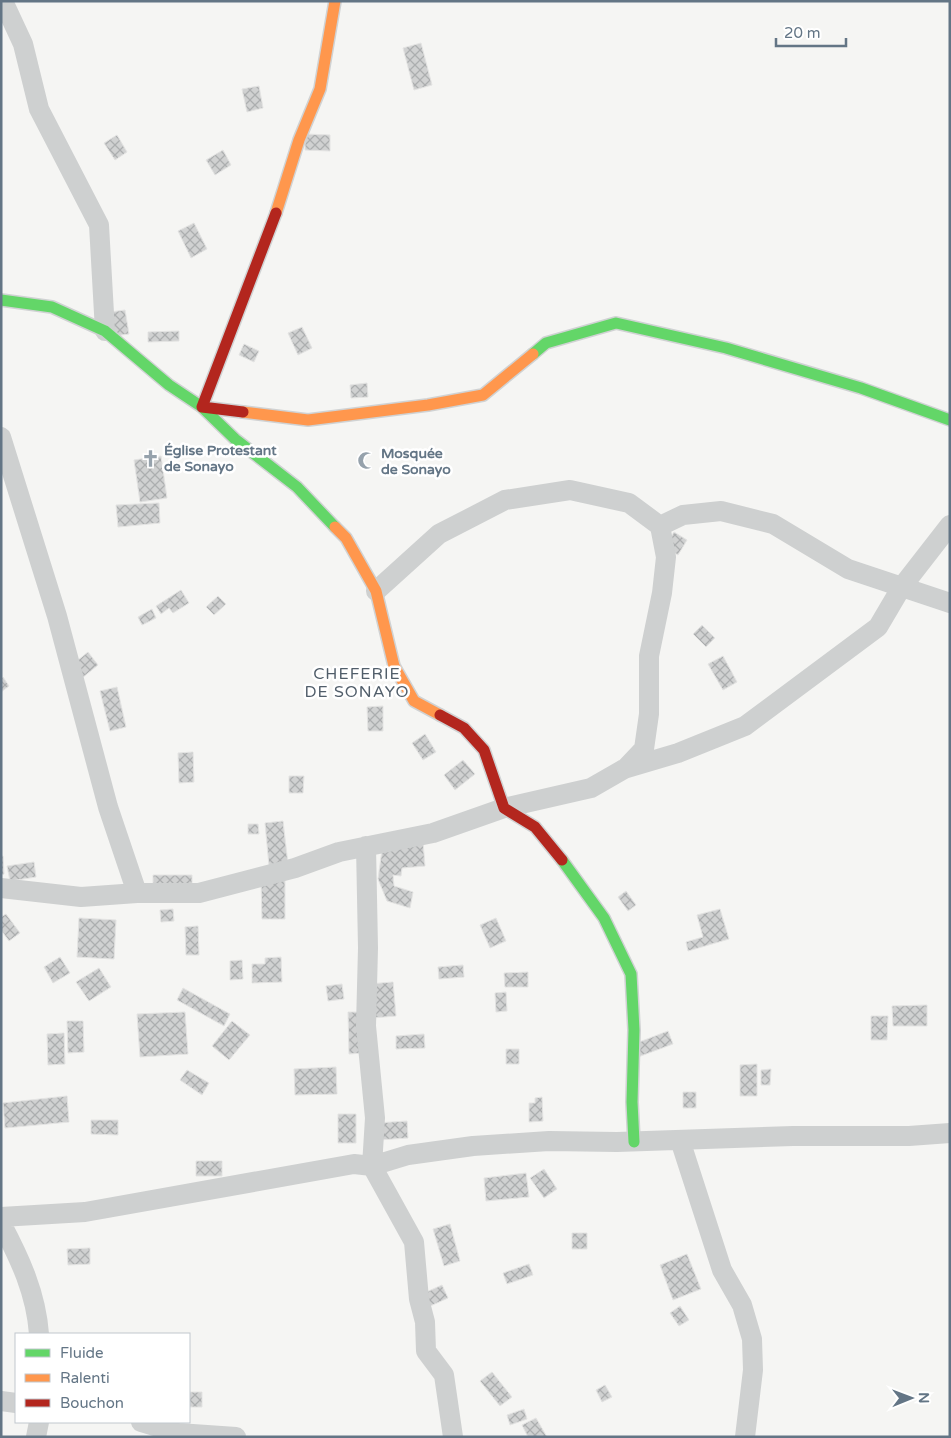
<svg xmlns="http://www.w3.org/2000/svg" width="951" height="1438" font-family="'Varela Round',sans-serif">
<defs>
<pattern id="building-cross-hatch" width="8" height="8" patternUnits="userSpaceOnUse" patternTransform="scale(1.25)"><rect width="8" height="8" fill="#d0d1d1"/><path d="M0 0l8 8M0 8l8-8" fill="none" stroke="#acaeaf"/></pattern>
</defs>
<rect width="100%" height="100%" fill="#f5f5f3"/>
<path fill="url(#building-cross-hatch)" stroke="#e4e4e3" d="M421 43 432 85 414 90 403 48Z
M259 86 263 108 247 112 242 89Z
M305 134 330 135V151L305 150Z
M117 135 127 152 115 160 104 143Z
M223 150 231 165 215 175 206 160Z
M194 223 207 249 191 258 178 231Z
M125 310 129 334 114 336 110 312Z
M302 327 312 348 298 355 288 333Z
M179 331V341L148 342V332Z
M244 344 259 351 254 362 239 355Z
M367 383 368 397 351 398 350 385Z
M161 456 167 498 140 502 134 460Z
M159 503 160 523 118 527 116 505Z
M674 532 687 540 678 555 665 547Z
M181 590 189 603 173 613 169 608 161 614 156 606Z
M218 596 226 604 214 615 206 607Z
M152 609 156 618 142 625 138 617Z
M702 625 715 638 706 647 693 634Z
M88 652 98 665 82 678 72 665Z
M723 656 737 682 723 690 708 664Z
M3 677 9 686 1 692V679Z
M117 687 126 727 110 731 100 691Z
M383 706V731H368L367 707Z
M425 734 436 752 423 760 412 743Z
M193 752 194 782 179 783 178 753Z
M463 760 475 774 455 790 444 775Z
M289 776H304L303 793H289Z
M283 821 288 864 269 866 265 823Z
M248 824H258L259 834H248Z
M423 842 425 866 402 868 401 876 393 875 394 886 413 892 410 908 387 901 378 879 382 850Z
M1 856H3L4 874 1 875Z
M34 862 36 877 10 881 7 866Z
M153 875H192V892L153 893Z
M261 880H285V919H262Z
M626 891 636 905 628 911 618 897Z
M173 909 174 921 161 922 160 910Z
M720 909 729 939 688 951 686 942 703 937 697 915Z
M6 914 20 933 9 941 1 930V917Z
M79 918 116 920 114 959 77 957Z
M496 918 506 941 490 948 480 925Z
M198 926 199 955H186L185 927Z
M60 957 70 973 53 983 44 967Z
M281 957 282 982 252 983V964H265V958Z
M242 960 243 979 230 980V961Z
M463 965 464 977 439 979 438 967Z
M99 968 111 987 89 1001 76 982Z
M528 972V987H505L504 973Z
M393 982 396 1016 372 1018 369 984Z
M342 984 344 999 328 1001 326 986Z
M183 988 230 1014 224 1026 177 1000Z
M506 992 507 1011 496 1012 495 993Z
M927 1005V1026H893L892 1006Z
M185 1012 188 1054 140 1057 137 1014Z
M348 1012H362L363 1053 349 1054Z
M871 1016H888L887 1040H871Z
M67 1021H83L84 1052 68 1053Z
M232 1021 250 1035 229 1060 212 1046Z
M668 1031 673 1044 638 1057 634 1044Z
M64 1033 65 1064 48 1065 47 1034Z
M424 1034 425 1048 396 1049V1036Z
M506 1049H519V1064H506Z
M757 1064V1096H740V1065Z
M336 1067 337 1094 295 1095 294 1069Z
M771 1069 770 1085H761V1070Z
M187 1070 209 1083 202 1095 180 1080Z
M683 1092H696V1108H683Z
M67 1096 69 1122 5 1128 3 1103Z
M542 1097 543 1121 529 1122V1103H535V1098Z
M338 1114H356V1143H338Z
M91 1120H118V1135L91 1134Z
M407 1121 408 1138 378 1140 377 1123Z
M196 1161H222V1176H196Z
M544 1169 557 1189 544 1198 530 1178Z
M526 1173 529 1197 486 1201 484 1178Z
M450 1224 460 1261 444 1266 433 1229Z
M572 1233H587V1249H572Z
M90 1248V1264L68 1265 67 1249Z
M687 1254 701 1289 673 1300 660 1265Z
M529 1264 533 1275 507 1284 503 1273Z
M442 1285 448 1298 428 1307 422 1294Z
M680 1306 689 1320 679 1326 670 1313Z
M492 1372 512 1397 500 1406 480 1381Z
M605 1385 612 1397 602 1402 596 1390Z
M189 1392H202V1407H189Z
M524 1409 527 1419 510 1425 507 1415Z
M536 1418 547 1437H528L522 1425Z"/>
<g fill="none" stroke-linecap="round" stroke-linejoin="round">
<defs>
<path id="fast" d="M1 300 52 307 105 331 169 385 202 407 235 439 297 487 335 527
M533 354 546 343 616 323 726 348 861 388 950 420
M562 860 604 918 631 974 634 1030 632 1102 634 1142"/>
<path id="slow" d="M276 213 299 140 320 89 335 1
M243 412 308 420 428 405 483 395 533 354
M335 527 346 538 376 591 394 666 414 701 440 715"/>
<path id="jam" d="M243 412 202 407 276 213
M440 715 464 728 484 750 504 808 535 827 562 860"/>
</defs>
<use href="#fast" stroke="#d0d2d3" stroke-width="14"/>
<use href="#slow" stroke="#d0d2d3" stroke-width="14"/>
<use href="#jam" stroke="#d0d2d3" stroke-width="14"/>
<path stroke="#ced0d0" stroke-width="20" d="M3 1 23 44 39 109 99 225 105 331
M1 437 57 616 108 807 137 893
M660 526 683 515 721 511 773 524 848 569 950 603
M376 591 439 534 505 500 570 490 629 503 660 526 666 557 662 593 649 656V714L644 749 626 768
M366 846 368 948 366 1026 375 1118 372 1166 414 1242 419 1299 425 1322 426 1351 444 1375 453 1437
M1 888 81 897 137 893H199L295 868 339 852 433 833 504 808 591 788 624 769 678 753 745 726 878 627 901 588 950 525
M680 1140 722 1270 742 1305 752 1339 753 1370 745 1437
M1 1217 85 1212 354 1164 372 1166 408 1155 473 1146 549 1141 617 1142 793 1136H909L950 1133
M1 1223C20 1259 36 1293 39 1334
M1 1401 16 1403
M141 1422 178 1433 236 1437
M36 1437 39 1422"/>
<use href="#fast" stroke="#63d668" stroke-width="11"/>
<use href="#slow" stroke="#ff974d" stroke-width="11"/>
<use href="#jam" stroke="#b3261e" stroke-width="11"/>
</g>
<defs>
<symbol id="church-bare" viewBox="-9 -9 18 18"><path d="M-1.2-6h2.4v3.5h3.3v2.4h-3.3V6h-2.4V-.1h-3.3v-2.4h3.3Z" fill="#96a2ac" stroke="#fff" stroke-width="2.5" paint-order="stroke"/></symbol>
<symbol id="mosque-bare" viewBox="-9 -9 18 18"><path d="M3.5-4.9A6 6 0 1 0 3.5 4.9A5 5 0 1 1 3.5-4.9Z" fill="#96a2ac" stroke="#fff" stroke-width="2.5" paint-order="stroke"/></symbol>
</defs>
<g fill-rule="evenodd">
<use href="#church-bare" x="138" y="446" width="25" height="25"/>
<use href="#mosque-bare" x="354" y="448" width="25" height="25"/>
</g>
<g text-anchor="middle" stroke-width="5" stroke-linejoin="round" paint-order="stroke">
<g font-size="14" font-weight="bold" fill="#637585" stroke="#fff" text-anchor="start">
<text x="164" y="455">Église Protestant<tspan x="164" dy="16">de Sonayo</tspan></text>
<text x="381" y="458">Mosquée<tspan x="381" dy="16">de Sonayo</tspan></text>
</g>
<g font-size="16" letter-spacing="1" fill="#515e6a" stroke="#fff">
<text x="357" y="679">CHEFERIE<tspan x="357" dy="18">DE SONAYO</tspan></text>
</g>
</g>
<rect width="951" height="1438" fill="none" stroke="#637585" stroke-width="5"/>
<rect x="15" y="1333" width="175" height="90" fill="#ffffff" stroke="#c1c8ce"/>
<rect x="25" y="1349" width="25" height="8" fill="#63d668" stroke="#c1c8ce"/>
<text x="60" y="1358" font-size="15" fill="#637585">Fluide</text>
<rect x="25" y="1374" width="25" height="8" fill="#ff974d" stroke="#c1c8ce"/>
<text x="60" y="1383" font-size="15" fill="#637585">Ralenti</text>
<rect x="25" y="1399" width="25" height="8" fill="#b3261e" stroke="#c1c8ce"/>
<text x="60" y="1408" font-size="15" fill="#637585">Bouchon</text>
<g transform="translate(911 1398) rotate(89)" stroke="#ffffff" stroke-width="4" paint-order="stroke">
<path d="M0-4L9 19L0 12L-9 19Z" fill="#637585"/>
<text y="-8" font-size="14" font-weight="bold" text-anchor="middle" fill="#637585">N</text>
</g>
<path d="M776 38v8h70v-8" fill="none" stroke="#637585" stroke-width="2.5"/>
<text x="784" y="38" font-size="15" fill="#637585" stroke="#ffffff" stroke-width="4" paint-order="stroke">20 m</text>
</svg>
